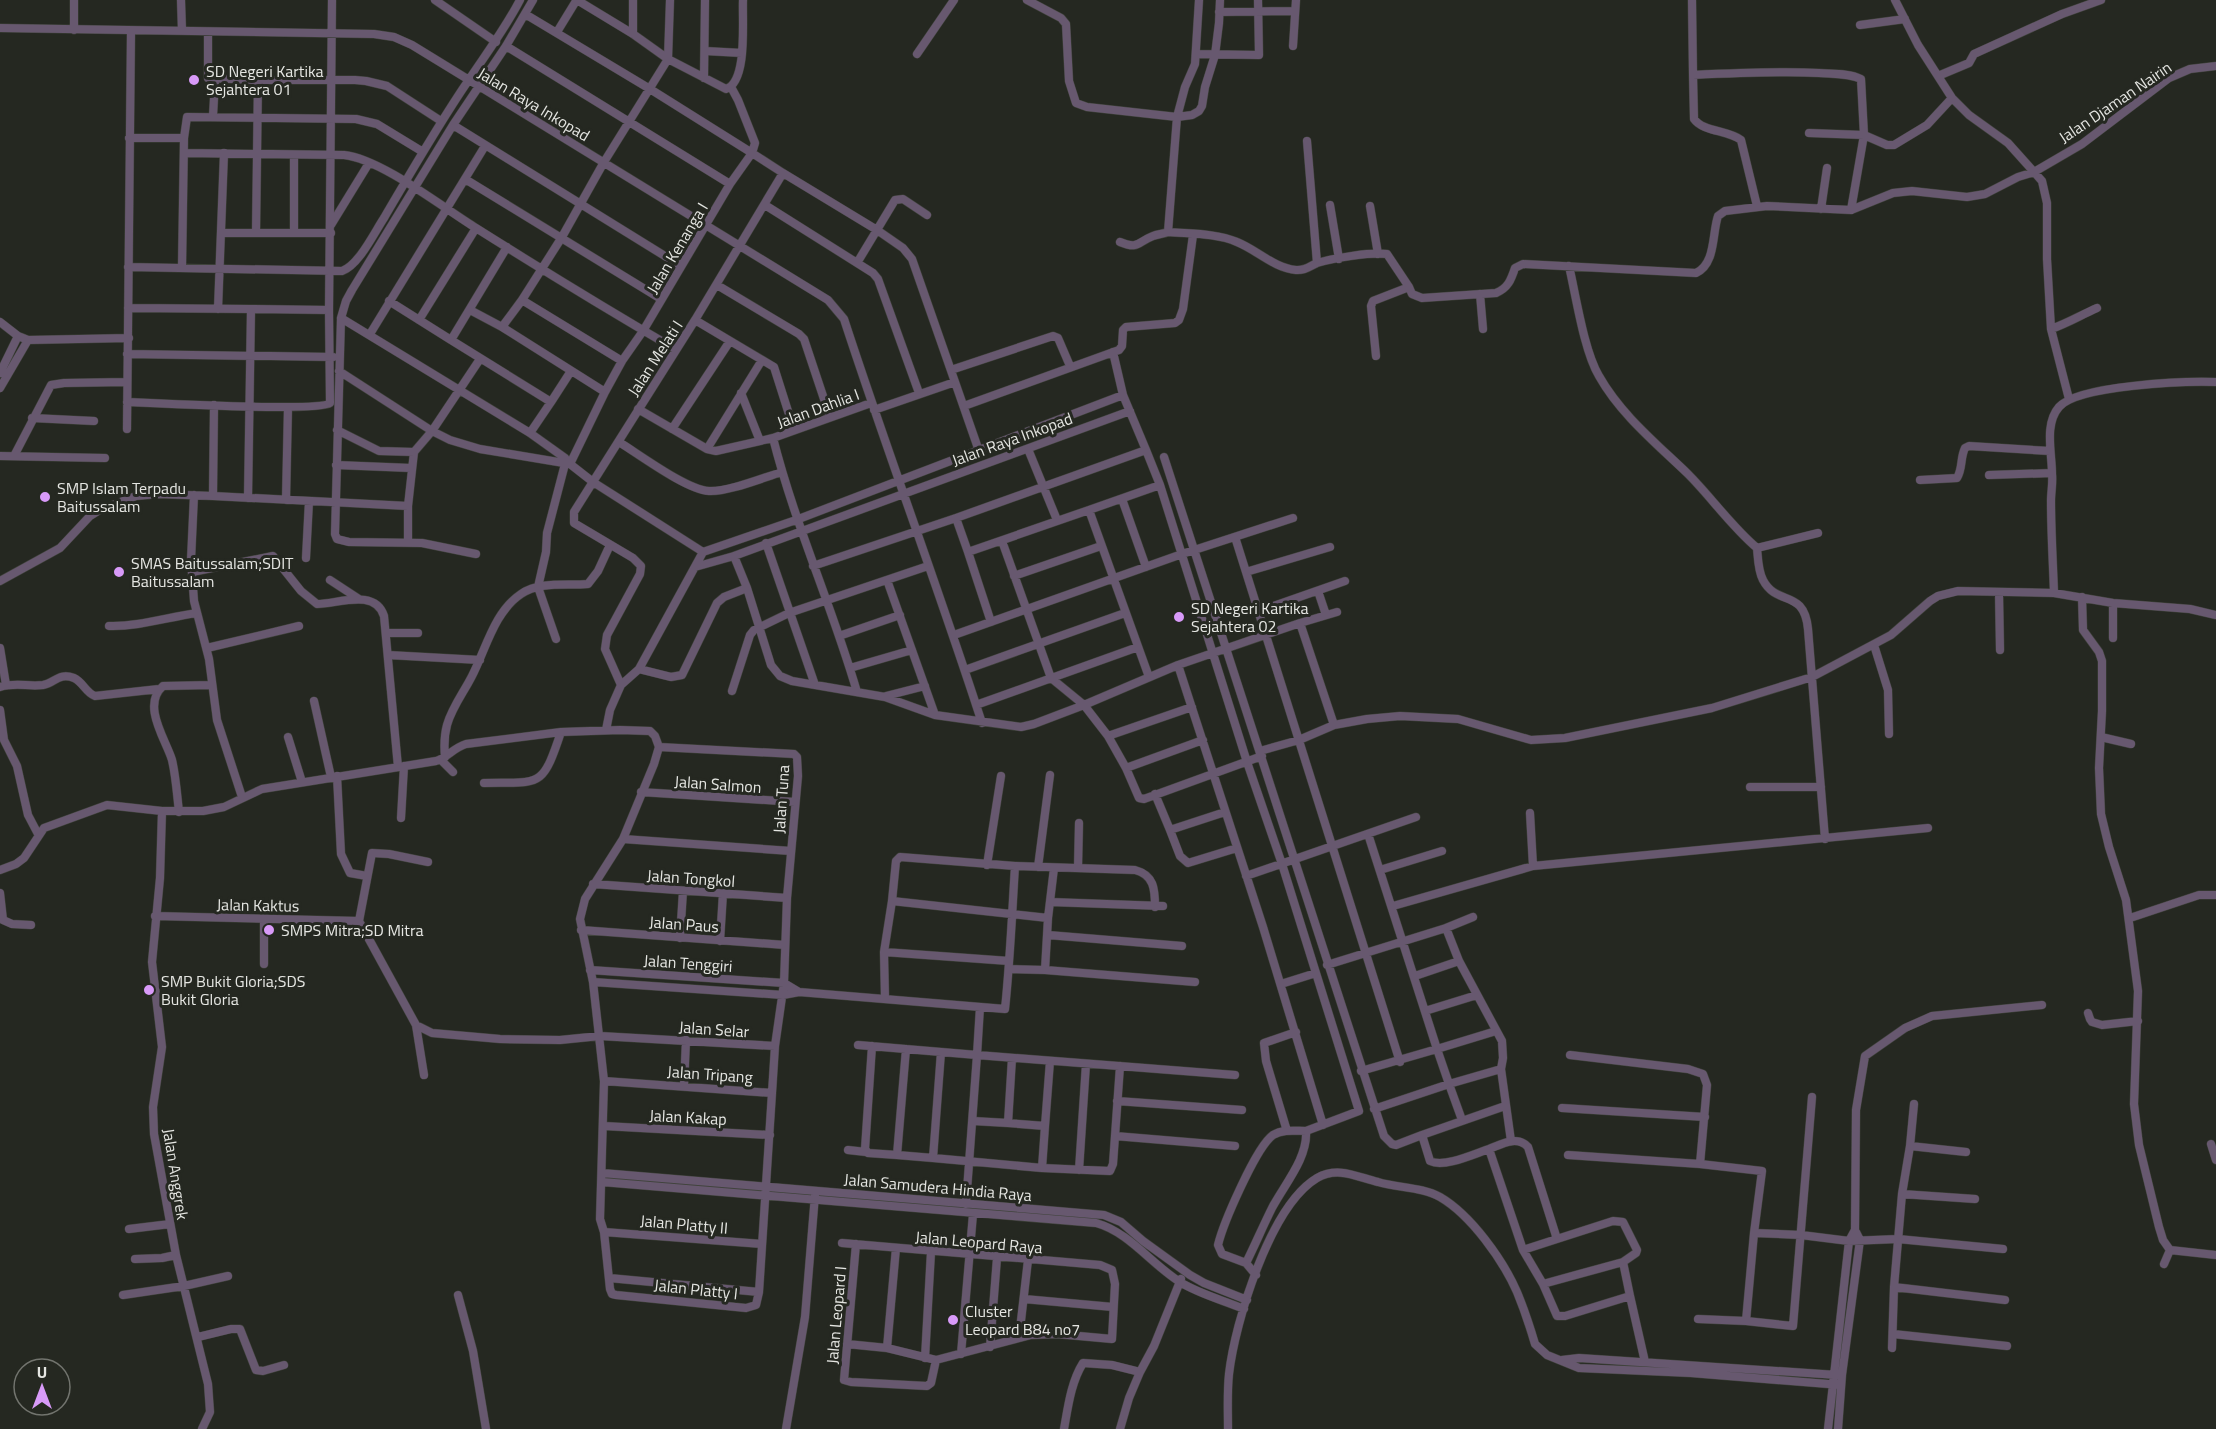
<svg xmlns="http://www.w3.org/2000/svg" width="2216" height="1429" font-family="'Titillium Web',sans-serif">
<rect width="100%" height="100%" fill="#252821"/>
<g fill="none" stroke-linecap="round" stroke-linejoin="round">
<defs>
<path id="minor" d="M181 0 182 31
M435 0 496 42
M577 0 633 34 668 59 726 89C748 82 742 20 743 0
M1027 0 1061 18 1066 24 1069 81 1076 103 1087 107 1177 117 1168 232C1190 234 1216 233 1237 242 1257 250 1274 268 1296 270 1305 271 1310 266 1317 263 1334 258 1370 252 1387 254L1409 287 1412 294 1422 298 1496 293C1508 288 1511 280 1515 268L1523 264 1696 273C1716 264 1712 233 1718 216L1725 211 1767 206 1851 210 1893 193 1912 191 1967 197 1985 194 2018 177 2034 172 2082 144 2169 78 2190 69 2216 66
M1199 0 1195 64 1185 87 1177 117 1192 115 1199 111 1202 106 1205 87 1215 55 1219 23 1220 0
M1692 0 1693 75C1735 73 1777 71 1819 73 1833 74 1849 73 1861 79L1864 135 1851 210
M1895 0 1918 45 1952 98 1969 115 2008 143 2042 181 2047 203V259L2051 329 2069 399
M1219 12 1295 11
M1860 25 1905 19
M0 28 374 34 394 37 412 45 828 300 844 319C888 454 938 587 982 723
M74 30V0
M208 32V78L258 80 256 233
M557 32 576 1
M633 34V0
M506 46 730 184
M1293 46 1296 0
M705 51 742 53
M917 54 954 0
M1196 54 1259 55 1258 0
M1693 75 1694 119C1703 132 1728 130 1741 140L1757 206
M1938 76 1969 63 1974 54 2062 14 2101 0
M704 78 705 0
M258 80H355L366 81 387 86 441 121
M731 87 738 100 755 143 752 153 783 173
M213 116 215 80
M453 125 681 266
M1809 133 1864 135 1887 145H1894L1927 125 1952 98
M129 138H184
M1307 141 1317 263
M184 153 344 155C381 159 442 207 476 228 541 269 608 310 675 349
M294 155V233
M465 179 661 299
M765 205 873 273 878 279 919 393
M1330 205 1339 259
M1370 206 1378 254
M1821 209 1827 168
M331 225 369 163
M221 233H331
M1120 242C1139 250 1137 242 1153 236 1158 234 1163 234 1168 232
M507 247 451 340 551 402 530 433
M857 263 895 200 903 199 927 215
M1569 266C1576 296 1584 351 1599 376 1621 415 1657 444 1688 474 1712 498 1731 526 1757 548 1758 558 1758 571 1763 580 1777 607 1804 588 1808 629L1825 839
M128 267 342 271C359 265 374 233 384 218 411 172 438 125 468 81 486 54 505 29 520 0
M182 268 184 138 187 117 356 119 377 124 423 152
M717 285 799 334 804 339 830 417
M1480 294 1483 329
M522 300 622 361
M389 301 451 340
M128 308 251 309 248 498
M218 309 224 153
M251 309 329 310
M470 310 502 327 605 392
M341 318 530 433 565 458 570 464 605 392 622 361 643 331 730 184 752 153 650 89 525 14
M419 320 476 228
M695 320 774 367 794 430
M0 322 18 336 28 340 129 338
M502 327 522 300 562 237 604 162 668 59 670 0
M2051 329C2068 323 2081 315 2097 308
M370 334 485 146
M1113 352 1123 395 1146 450
M127 354 333 357
M1376 356 1371 306 1373 301 1409 287
M951 370 1053 336 1058 338 1070 366
M339 371 432 431 450 440 480 449 570 464 593 482 703 552
M0 373 18 336
M0 388 28 340
M741 393 760 441
M127 402C154 403 319 412 330 403L329 310 332 0
M551 402 571 371
M214 405 213 496 408 506
M964 406 1119 350 1122 346 1123 330 1126 327 1175 323 1179 320 1183 309 1193 235
M638 409 707 449 716 451 773 438 871 403
M874 410 955 382 979 451
M32 418 94 421
M127 429 131 31
M672 429 730 341
M337 430 379 451 414 452
M773 438C795 525 832 606 857 692
M619 442C640 455 687 490 709 491 728 492 762 478 782 472
M707 449 762 360
M1028 449 1057 520
M0 456 105 458
M14 456 51 385 64 383 127 382
M1164 457 1384 1136 1392 1144 1396 1145 1422 1135 1430 1161C1444 1168 1474 1154 1489 1149L1523 1250 1543 1284 1557 1316H1565L1630 1296 1645 1362
M336 465 411 468
M1989 475 2052 473
M1920 480 1957 478C1963 468 1960 458 1965 448L1969 446 2050 451
M194 495 191 560 194 601 209 659 217 720 242 797
M1122 499 1146 567
M286 500 288 407
M1089 510 1160 485
M956 518 968 552 1089 510 1149 677
M1235 537 1400 1062
M1002 541 1051 678 1084 705 1108 736 1126 768 1139 798 1144 799 1262 756
M408 542V506L414 452 432 431 480 359
M766 543 815 685
M1757 548 1818 533
M968 552 991 622
M476 554 422 543 349 542 337 539 335 534 341 318 346 301 352 290 453 125 506 46 533 0
M734 556 747 588
M306 558 309 501
M813 566 956 518 1146 450 1160 485 1247 762 1282 864 1359 1111 1306 1131
M695 567 734 556 1130 411
M192 572 273 556 301 591 317 604C338 604 375 588 384 616L398 767
M1246 572 1330 547
M1014 576 1101 546
M330 580 359 599
M887 580 935 715
M0 581 60 548 90 516 98 511 136 496 158 494 213 496
M1318 591 1326 615
M1999 592 2000 650
M2054 593C2053 563 2051 532 2051 501 2051 492 2053 483 2052 474 2052 453 2044 424 2059 407 2078 385 2186 381 2216 382
M2082 597 2083 630 2099 652 2102 661V711L2099 768 2101 814 2109 847 2126 900 2138 991 2134 1104 2139 1145 2159 1227 2163 1240 2170 1250 2216 1255
M2113 603V638
M1259 611 1345 581
M1300 623 1337 612
M109 626C138 627 168 617 197 613
M386 633H418
M954 635 1182 554 1293 518
M839 636 900 615
M556 639 538 587 546 552 547 533 565 464
M1874 645 1888 690 1889 734
M0 648 6 685
M207 648 299 626
M388 655 480 660
M1178 665 1300 623 1334 725
M850 668 912 650
M639 669 671 677 682 675 717 603 724 597 747 588 771 665 780 676 792 681 885 697 935 715 1021 727 1034 724 1084 705 1178 665 1263 927 1323 1125
M965 670 1125 613
M621 685 605 649 607 635 640 574 641 566 633 558 574 523V512L695 320 783 173 877 230 903 248 912 259 955 382
M0 687C16 682 28 687 43 685 55 683 59 672 74 678 83 682 86 693 95 696L159 689
M732 691 750 635 754 630 789 613 928 566
M886 696 925 686
M314 701 331 777
M976 705 1138 647
M0 710 4 740 17 766 28 815 38 834
M606 730 610 710 621 685 639 669 703 552 796 520 1123 395
M1108 736 1192 707
M288 737 302 782
M2101 737 2131 744
M1260 751 1299 740 1334 725 1367 719 1400 716 1458 719 1531 740 1565 738 1712 708 1812 677 1891 635 1930 601 1938 596 1958 591 2054 593 2113 603 2190 609 2216 615
M445 757C444 746 444 736 447 725 452 707 464 692 472 676 486 649 494 612 521 594 540 581 566 586 588 584L598 571 610 545
M441 760 453 772
M1126 768 1203 740
M337 776 341 854 350 873 367 876
M484 783C541 782 542 789 561 732
M1750 787H1821
M641 792 795 802
M1155 794 1170 830 1225 812
M162 811 160 878 152 962 162 1047 153 1107 154 1134 176 1255 208 1384 210 1412 202 1429
M179 812C177 795 176 777 172 760 166 740 141 705 163 686L212 685
M1530 813 1533 866
M401 818 404 766
M1170 830 1180 856 1188 863 1237 848
M1368 834 1437 1049 1496 1031
M623 839 791 851
M987 865 1001 776
M1015 866 1135 870C1154 875 1155 889 1155 907
M1038 867 1050 775
M1078 868 1079 823
M0 870 16 864 24 858 44 828 107 805 162 811H203L224 807 262 789 436 761C447 758 453 748 466 744L561 732 620 730 650 731 655 736 659 747 654 764 623 839 585 899 580 919 593 982 604 1081 600 1219 604 1232 610 1289 612 1294 616 1295 746 1308 756 1305 759 1292 772 1093 604 1081
M1380 870 1442 851
M1246 876 1416 817
M593 884 787 898
M0 893 3 920 12 924 31 925
M1050 902 1163 906
M1393 906 1533 866 1928 828
M155 916 359 921
M2130 918 2199 895H2216
M264 919V964
M1446 928 1473 917
M581 930 785 945
M1048 935 1182 946
M680 938 683 891
M720 941 723 893
M884 952 1009 961
M1327 965 1446 928 1459 961 1502 1041 1503 1058 1501 1069 1511 1141
M1009 969 1045 970 1048 918
M590 970 784 983 799 992
M1045 970 1195 982
M1415 976 1459 961
M593 982 783 995 799 992 1005 1009C1010 962 1012 914 1015 866L900 857 896 861 892 901 1048 918 1054 868
M1281 984 1316 973
M885 999 884 952 892 901
M1425 1011 1477 995
M2088 1013 2090 1019 2092 1022 2102 1025 2138 1021
M416 1025 432 1033 500 1039 560 1040 600 1036 775 1046 784 983 787 898 798 776 797 757 794 754 659 747
M858 1045 977 1055 980 1007
M872 1046 865 1149 868 1153 897 1155 906 1049
M1570 1055 1688 1069 1703 1074 1707 1085 1700 1164
M1361 1071 1437 1049 1449 1084 1374 1109
M424 1075 416 1025 359 921 372 853 389 854 428 862
M684 1086 686 1040
M772 1093 775 1046
M1117 1101 1242 1110
M1562 1108 1705 1117
M1462 1120 1449 1084 1501 1069
M973 1121 1008 1123 1012 1058
M1008 1123 1045 1126 1050 1061
M604 1126 770 1135
M1287 1131 1266 1061 1264 1043 1296 1032
M1422 1135 1505 1106
M1115 1136 1235 1146
M2211 1144 2216 1160
M1910 1146 1914 1104
M1489 1149C1502 1144 1517 1135 1528 1147L1557 1239 1523 1250
M848 1150 866 1152
M897 1155 933 1158 941 1052
M1568 1155 1700 1164 1762 1171 1754 1233 1746 1321
M933 1158 1042 1168 1110 1171 1113 1164 1120 1066
M1042 1168 1045 1126
M1079 1170 1086 1064
M602 1173 1104 1215 1121 1222 1143 1241 1190 1275 1204 1283 1247 1300
M602 1182 1096 1223C1129 1232 1151 1264 1180 1282 1199 1294 1223 1300 1244 1309
M1902 1194 1975 1199
M966 1204 977 1055 1235 1075
M129 1229 170 1224
M1855 1230 1856 1110 1865 1056 1905 1028 1932 1016 2042 1005
M604 1232 762 1244
M1754 1233 1801 1235 1849 1241 1898 1239 2003 1249
M1557 1239 1613 1221 1623 1222 1637 1250 1636 1253 1623 1262 1630 1296
M842 1243 1100 1265 1112 1270 1115 1284 1112 1339 1057 1334 1031 1335 936 1360 887 1348 847 1344
M856 1244 844 1380 851 1382 927 1386 931 1383 936 1360
M135 1259 162 1258 176 1255
M1246 1263 1222 1254 1218 1245C1223 1224 1256 1147 1273 1135 1283 1129 1295 1131 1306 1131 1308 1158 1284 1185 1272 1208 1263 1226 1255 1245 1246 1263L1256 1275
M2164 1264 2170 1250
M609 1278 759 1292
M1543 1284 1623 1262
M1894 1287 2005 1300
M123 1295 184 1286 228 1276
M458 1295 473 1351 486 1429
M1024 1299 1113 1307
M1698 1319 1746 1321 1793 1326 1812 1097
M1893 1334 2007 1346
M198 1337 231 1329H240L256 1370 263 1371 284 1365
M1019 1338 1028 1260
M990 1347 997 1258
M887 1348 896 1248
M1892 1348 1894 1287 1902 1194 1910 1146 1966 1152
M961 1354 973 1214
M925 1358 931 1252
M1562 1360 1579 1358 1837 1375
M786 1429 805 1317 815 1195
M1064 1429C1068 1407 1071 1382 1083 1363L1112 1365 1140 1372
M1120 1429 1129 1398 1140 1372 1154 1346 1181 1279
M1228 1429C1228 1411 1227 1393 1229 1374 1235 1322 1270 1206 1317 1178 1338 1166 1357 1177 1378 1182 1398 1188 1422 1187 1440 1197 1471 1215 1503 1260 1517 1292 1524 1309 1530 1327 1535 1344L1547 1355 1579 1368 1691 1373 1841 1385
M1828 1429 1849 1241 1855 1230 1860 1240 1842 1375 1838 1429"/>
</defs>
<use href="#minor" stroke="#40433c" stroke-width="9"/>
<use href="#minor" stroke="#67586f" stroke-width="8"/>
</g>
<g fill="#d89af8" stroke="#252821" stroke-width="2">
<circle cx="194" cy="80" r="6"/>
<circle cx="45" cy="497" r="6"/>
<circle cx="119" cy="572" r="6"/>
<circle cx="1179" cy="617" r="6"/>
<circle cx="269" cy="930" r="6"/>
<circle cx="149" cy="990" r="6"/>
<circle cx="953" cy="1320" r="6"/>
</g>
<g text-anchor="middle" stroke-width="6" stroke-linejoin="round" paint-order="stroke">
<g font-size="16" fill="#e5e6e2" stroke="#252821" text-anchor="start">
<text x="206" y="77">SD Negeri Kartika<tspan x="206" dy="18">Sejahtera 01</tspan></text>
<text x="57" y="494">SMP Islam Terpadu<tspan x="57" dy="18">Baitussalam</tspan></text>
<text x="131" y="569">SMAS Baitussalam;SDIT<tspan x="131" dy="18">Baitussalam</tspan></text>
<text x="1191" y="614">SD Negeri Kartika<tspan x="1191" dy="18">Sejahtera 02</tspan></text>
<text x="281" y="936">SMPS Mitra;SD Mitra</text>
<text x="161" y="987">SMP Bukit Gloria;SDS<tspan x="161" dy="18">Bukit Gloria</tspan></text>
<text x="965" y="1317">Cluster<tspan x="965" dy="18">Leopard B84 no7</tspan></text>
</g>
<g font-size="16" fill="#e5e6e2" stroke="#252821">
<text transform="translate(2115 102) rotate(-34)" y="6">Jalan Djaman Nairin</text>
<text transform="translate(534 104) rotate(31)" y="6">Jalan Raya Inkopad</text>
<text transform="translate(677 248) rotate(-59)" y="6">Jalan Kenanga I</text>
<text transform="translate(655 358) rotate(-57)" y="6">Jalan Melati I</text>
<text transform="translate(818 408) rotate(-20)" y="6">Jalan Dahlia I</text>
<text transform="translate(1012 439) rotate(-20)" y="6">Jalan Raya Inkopad</text>
<text transform="translate(718 784) rotate(4)" y="6">Jalan Salmon</text>
<text transform="translate(781 799) rotate(-86)" y="6">Jalan Tuna</text>
<text transform="translate(691 878) rotate(4)" y="6">Jalan Tongkol</text>
<text transform="translate(258 905) rotate(1)" y="6">Jalan Kaktus</text>
<text transform="translate(684 924) rotate(4)" y="6">Jalan Paus</text>
<text transform="translate(688 963) rotate(4)" y="6">Jalan Tenggiri</text>
<text transform="translate(714 1029) rotate(4)" y="6">Jalan Selar</text>
<text transform="translate(710 1074) rotate(4)" y="6">Jalan Tripang</text>
<text transform="translate(688 1117) rotate(3)" y="6">Jalan Kakap</text>
<text transform="translate(176 1174) rotate(81)" y="6">Jalan Anggrek</text>
<text transform="translate(938 1187) rotate(5)" y="6">Jalan Samudera Hindia Raya</text>
<text transform="translate(684 1224) rotate(5)" y="6">Jalan Platty II</text>
<text transform="translate(979 1242) rotate(5)" y="6">Jalan Leopard Raya</text>
<text transform="translate(696 1289) rotate(6)" y="6">Jalan Platty I</text>
<text transform="translate(836 1315) rotate(-85)" y="6">Jalan Leopard I</text>
</g>
</g>
<g transform="translate(42 1387)"><circle r="28" fill="#252821" stroke="#72746e" stroke-width="1.5"/>
<path d="M0-4.5L10 22L0 15L-10 22Z" fill="#d89af8"/>
<text y="-9" font-size="16" font-weight="bold" text-anchor="middle" fill="#e5e6e2">U</text>
</g>
</svg>
